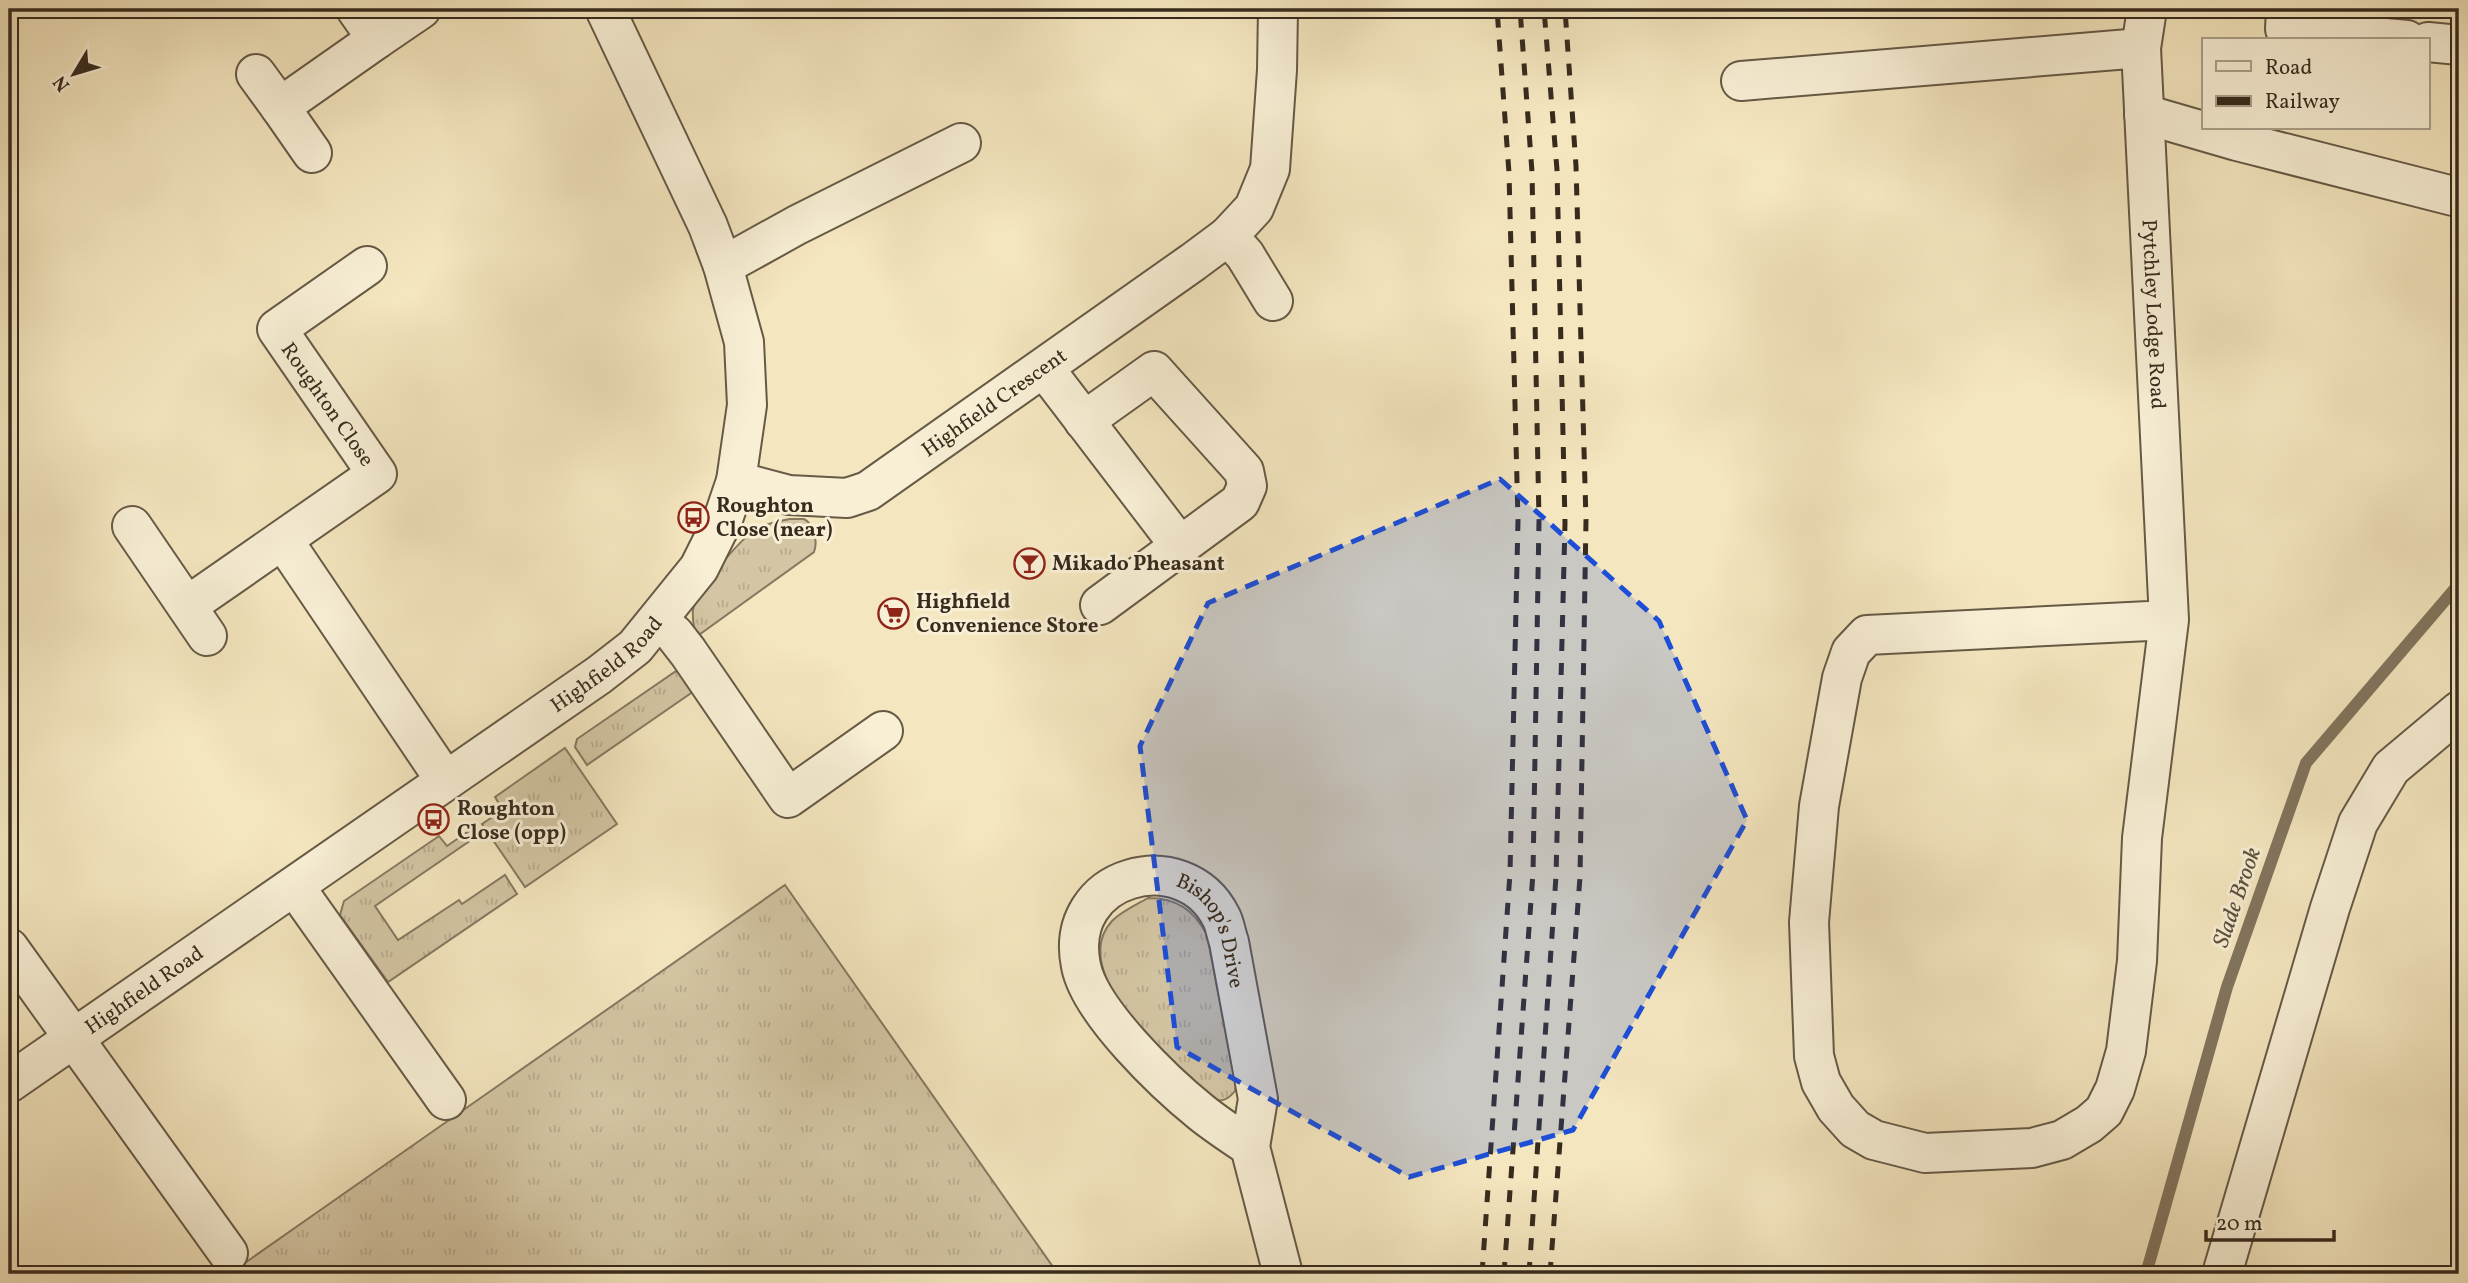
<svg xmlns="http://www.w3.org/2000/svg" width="2468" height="1283" font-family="Vollkorn,serif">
<defs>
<pattern id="grass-tufts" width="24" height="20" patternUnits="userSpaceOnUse" patternTransform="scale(1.75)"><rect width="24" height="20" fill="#d4c6a4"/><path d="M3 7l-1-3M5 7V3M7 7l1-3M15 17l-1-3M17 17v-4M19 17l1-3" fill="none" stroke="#b7aa8d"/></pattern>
</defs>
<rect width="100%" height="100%" fill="#f4e6bf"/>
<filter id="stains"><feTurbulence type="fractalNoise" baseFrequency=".00286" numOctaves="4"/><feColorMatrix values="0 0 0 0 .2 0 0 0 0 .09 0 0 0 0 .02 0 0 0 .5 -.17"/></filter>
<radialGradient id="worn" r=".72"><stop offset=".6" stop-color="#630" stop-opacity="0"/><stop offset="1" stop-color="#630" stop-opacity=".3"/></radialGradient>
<path fill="url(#grass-tufts)" stroke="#867861" stroke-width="2" d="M790 519H804C814 524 818 542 814 552L696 637C694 628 692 619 693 610 696 590 741 538 758 528 769 523 779 521 790 519Z
M682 667 697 689 587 765 575 747 577 739Z
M565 748 617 824 525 887 482 824 503 810 495 797Z
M472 829 477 836 375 906 398 940 459 900 462 904 505 875 517 894 388 982 340 915 344 901 439 836 447 846Z
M785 885 1058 1274H229L299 1225Z
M1148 898C1177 898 1194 910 1207 935L1236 1085 1235 1091C1227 1101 1221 1102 1209 1099 1175 1064 1064 973 1112 921 1122 911 1136 905 1148 898Z"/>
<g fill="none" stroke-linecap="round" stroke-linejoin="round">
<path stroke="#82755e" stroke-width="12" d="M2146 1274 2227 987 2306 763 2459 584"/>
<defs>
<g id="minor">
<path d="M356 9 377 39 421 9"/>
<path id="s1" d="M2147 9 2141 48 2169 620 2142 838 2137 961 2126 1051 2115 1089 2104 1111 2089 1124 2062 1140 2032 1148 1925 1153 1874 1140 1855 1129 1836 1108 1821 1082 1814 1056 1809 922 1819 806 1842 678 1851 652 1867 635 2169 620"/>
<path d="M2286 9 2285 29 2407 40"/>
<path d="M2428 42 2459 45"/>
<path d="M256 74 280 107 377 39"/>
<path d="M1741 81 2141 48"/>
<path d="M280 107 312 153"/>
<path d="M2144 114 2237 141 2453 196"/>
<path d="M1228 236 1245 255 1273 301"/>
<path d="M723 266 797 225 961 143"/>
<path d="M1044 368 1180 546"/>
<path d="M1084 421 1154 371 1244 471 1247 486 1240 502 1100 605"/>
<path id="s2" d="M736 481 789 495 847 498 868 491 1193 262 1228 236 1254 208 1270 169 1277 70 1278 9"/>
<path d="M132 526 207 636"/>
<path d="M283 540 445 780"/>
<path d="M187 606 377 474 277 329 367 266"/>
<path d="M658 620 674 634 688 652 788 798 883 731"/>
<path d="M295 887 446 1100"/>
<path d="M9 948 228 1253"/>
<path id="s3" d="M9 1083 599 675 635 647 699 568 722 522 736 481 747 405 744 342 723 266 708 226 605 9"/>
<path id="s4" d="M1250 1147C1234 1136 1217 1125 1202 1113 1166 1084 1090 1012 1081 966 1062 874 1184 843 1221 917 1225 924 1226 934 1229 942L1258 1099 1250 1147 1283 1274"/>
<path d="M2222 1274 2330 908 2358 823 2391 768 2459 711"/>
</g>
</defs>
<use href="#minor" stroke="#665a46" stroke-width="42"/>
<use href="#minor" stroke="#f8efd5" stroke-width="38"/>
<path stroke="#372b1e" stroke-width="5" stroke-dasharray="12 12" stroke-linecap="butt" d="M1482 1274 1510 873 1518 520 1509 173 1497 9
M1504 1274 1533 873 1539 520 1532 172 1520 9
M1529 1274 1556 876 1565 523 1557 170 1544 9
M1550 1274 1580 877 1586 520 1576 166 1565 9"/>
</g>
<path fill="#1d4ed8" fill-opacity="0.2" stroke="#1d4ed8" stroke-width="5" stroke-dasharray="14 9" stroke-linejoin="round" d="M1500 479 1659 621 1747 820 1573 1130 1409 1177 1177 1047 1140 746 1208 603Z"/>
<defs>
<symbol id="bus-ring" viewBox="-11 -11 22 22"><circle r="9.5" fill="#f8efd5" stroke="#8f2418" stroke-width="1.5"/><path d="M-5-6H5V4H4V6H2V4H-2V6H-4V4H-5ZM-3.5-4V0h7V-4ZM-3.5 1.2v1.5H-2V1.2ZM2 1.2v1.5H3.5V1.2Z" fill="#8f2418"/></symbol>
<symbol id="bar-ring" viewBox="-11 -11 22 22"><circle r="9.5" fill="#f8efd5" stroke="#8f2418" stroke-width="1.5"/><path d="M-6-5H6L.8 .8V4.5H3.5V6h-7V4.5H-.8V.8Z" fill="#8f2418"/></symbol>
<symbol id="supermarket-ring" viewBox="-11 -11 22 22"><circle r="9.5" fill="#f8efd5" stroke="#8f2418" stroke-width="1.5"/><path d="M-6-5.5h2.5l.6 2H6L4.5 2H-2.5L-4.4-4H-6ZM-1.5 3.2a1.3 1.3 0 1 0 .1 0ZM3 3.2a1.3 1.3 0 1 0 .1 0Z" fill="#8f2418"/></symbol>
</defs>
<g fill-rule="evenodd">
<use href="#bus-ring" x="676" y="500" width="35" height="35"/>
<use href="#bar-ring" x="1012" y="546" width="35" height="35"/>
<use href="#supermarket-ring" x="876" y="596" width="35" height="35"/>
<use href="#bus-ring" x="416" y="802" width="35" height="35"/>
</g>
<g text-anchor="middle" stroke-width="6" stroke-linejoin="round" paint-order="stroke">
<g font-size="21" fill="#372b1e" stroke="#f8efd5">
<text dy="7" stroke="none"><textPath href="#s1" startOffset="306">Pytchley Lodge Road</textPath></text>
<text dy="7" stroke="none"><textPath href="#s2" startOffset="289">Highfield Crescent</textPath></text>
<text transform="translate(328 404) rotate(55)" y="7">Roughton Close</text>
<text dy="7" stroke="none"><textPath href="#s3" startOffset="730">Highfield Road</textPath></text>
<text dy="7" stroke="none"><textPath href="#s4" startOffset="476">Bishop's Drive</textPath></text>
<text dy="7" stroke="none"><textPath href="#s3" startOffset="164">Highfield Road</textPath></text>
</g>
<g font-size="21" font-weight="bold" fill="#372b1e" stroke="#f8efd5" text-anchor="start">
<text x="716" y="512">Roughton<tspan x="716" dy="24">Close (near)</tspan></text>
<text x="1052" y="570">Mikado Pheasant</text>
<text x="916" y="608">Highfield<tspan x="916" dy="24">Convenience Store</tspan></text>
<text x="457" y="815">Roughton<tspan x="457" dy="24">Close (opp)</tspan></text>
</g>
<g font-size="23" font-style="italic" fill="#5c503e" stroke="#f8efd5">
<text transform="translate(2236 897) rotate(-71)" y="8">Slade Brook</text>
</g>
</g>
<rect width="2468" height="1283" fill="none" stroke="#f4e6bf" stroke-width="35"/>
<rect x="10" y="10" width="2447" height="1262" fill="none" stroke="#372b1e" stroke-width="3.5"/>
<rect x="18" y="18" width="2433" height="1248" fill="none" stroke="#372b1e" stroke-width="2"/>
<rect x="2202" y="38" width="228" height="91" fill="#f8efd5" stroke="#aba18c" stroke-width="2"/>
<rect x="2216" y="61" width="35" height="10" fill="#f8efd5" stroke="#aba18c" stroke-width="2"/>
<text x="2265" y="74" font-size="21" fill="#372b1e">Road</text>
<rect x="2216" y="96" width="35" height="10" fill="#372b1e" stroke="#aba18c" stroke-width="2"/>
<text x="2265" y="108" font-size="21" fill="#372b1e">Railway</text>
<g transform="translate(74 74) rotate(232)" stroke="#f8efd5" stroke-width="5" paint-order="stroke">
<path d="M0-5L12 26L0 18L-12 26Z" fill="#372b1e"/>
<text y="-10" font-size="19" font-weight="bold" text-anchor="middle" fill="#372b1e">N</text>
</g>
<path d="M2206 1230v10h128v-10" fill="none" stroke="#372b1e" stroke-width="3.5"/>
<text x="2216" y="1230" font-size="21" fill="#372b1e" stroke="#f8efd5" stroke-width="5" paint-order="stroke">20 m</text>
<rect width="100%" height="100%" filter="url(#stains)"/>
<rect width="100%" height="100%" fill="url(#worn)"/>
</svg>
